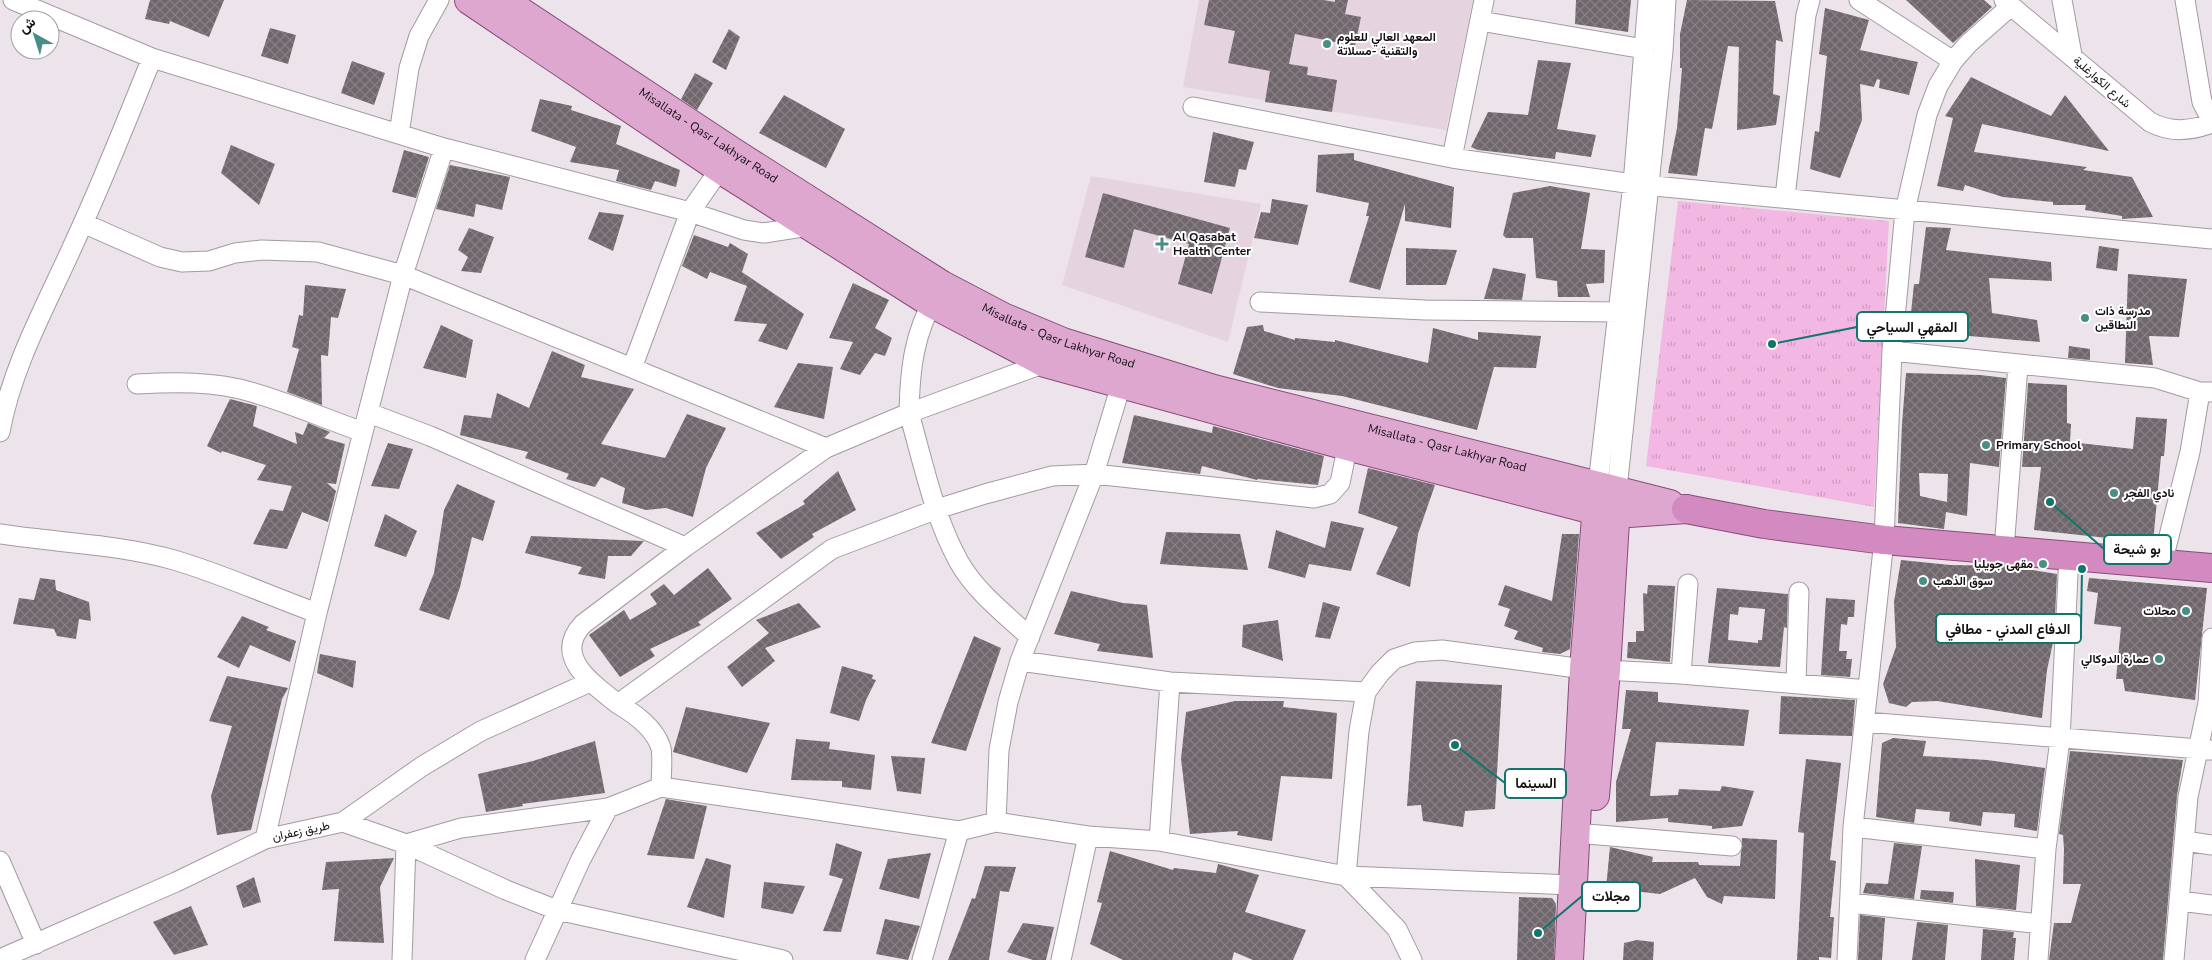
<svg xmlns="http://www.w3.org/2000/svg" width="2212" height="960" font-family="'Nunito Sans',Vazirmatn,sans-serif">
<defs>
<pattern id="park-tufts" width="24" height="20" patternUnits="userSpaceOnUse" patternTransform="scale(1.25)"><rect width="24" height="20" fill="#f3b7e3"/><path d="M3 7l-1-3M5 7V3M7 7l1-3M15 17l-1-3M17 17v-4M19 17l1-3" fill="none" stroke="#cf9cc2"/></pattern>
<pattern id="building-cross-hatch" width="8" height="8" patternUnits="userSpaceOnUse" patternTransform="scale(1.25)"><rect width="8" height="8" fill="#70676d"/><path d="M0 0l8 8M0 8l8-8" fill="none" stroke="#867f84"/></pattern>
</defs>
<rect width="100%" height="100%" fill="#ede3ea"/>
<path fill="#e5d4e0" d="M1199 0H1473L1446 130 1183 87Z
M1091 176 1261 204 1228 342 1062 285Z"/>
<path fill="url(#park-tufts)" d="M1678 201 1889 221 1874 507 1646 466Z"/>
<path fill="url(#building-cross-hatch)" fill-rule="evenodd" d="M150 0H224L209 37 170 21 169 24 145 19Z
M1209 0H1323L1335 2V0H1348L1345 14 1361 17 1355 46 1295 34 1289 64 1308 67 1307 75 1337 80 1332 112 1265 102 1270 71 1228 63 1235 31 1204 25Z
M1576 0H1631L1628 32 1575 24Z
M1687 0 1775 1 1783 42 1776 40 1773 94 1780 96 1776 125 1737 130 1739 47 1728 46 1712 129 1705 128 1697 176 1668 173 1677 128 1682 68H1680V34Z
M1906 0H1984L1992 7 1953 43Z
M1825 8 1869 20 1860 50 1918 62 1909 95 1879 88 1880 80 1877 79 1874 87 1860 84 1862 120 1840 178 1810 169 1815 131 1819 132 1827 56 1819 54Z
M270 28 296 35 288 64 261 56Z
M729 29 740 37 726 70 712 62Z
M1538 60 1571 63 1557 129 1596 135 1591 157 1556 152 1555 159 1478 150 1471 147 1488 112 1528 115Z
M352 61 385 73 374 105 341 93Z
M695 73 713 83 697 110 681 99Z
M1971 77 2051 116 2065 95 2109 151 1982 124 1974 152 2087 167 2083 170 2132 177 2153 217 2122 219V216L2085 210 2086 205H2053V202L2003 197 1965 185 1963 191 1937 186 1953 118 1945 116Z
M784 95 845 129 826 168 759 133Z
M540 99 572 106 571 110 621 126 616 144 680 170 676 187 655 181 651 190 616 181 619 170 570 162 576 147 531 131Z
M1213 132 1254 142 1246 170 1239 169 1235 187 1204 182Z
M231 145 275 164 259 205 221 173Z
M404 150 429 157 416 198 392 192Z
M1354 153V160L1454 187 1451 228 1405 221V204L1380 290 1349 282 1369 216H1366L1369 203 1316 192 1318 155Z
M450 165 510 177 502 210 476 204 474 217 436 209Z
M1550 186 1590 193 1581 249 1605 250 1604 283 1586 284 1590 297H1558L1557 281 1536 278 1533 238H1506L1503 235 1513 193Z
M1103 193 1230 228 1212 294 1178 284 1189 244 1134 229 1124 268 1085 257Z
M1272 199 1308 205 1298 245 1254 238 1261 212 1270 213Z
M599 212 624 215 613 251 588 239Z
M1926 227 1951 228 1946 250 2051 262 2052 281 1989 278 1992 313 2037 320 2040 342 1922 332 1921 342 1908 341 1914 284H1919Z
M469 228 494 237 481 273 461 271 468 257 458 250Z
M694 235 728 247 730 243 748 254 742 272 804 314 787 350 758 341 767 324 734 321 747 286 710 272 707 279 682 266Z
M2099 246 2119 249 2117 271 2096 268Z
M1406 248 1457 250 1446 285H1406Z
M1493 268 1526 274 1522 300 1484 299Z
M2128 274 2187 279 2179 337 2149 336 2153 365 2125 363Z
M853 283 889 300 875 328 892 338 885 356 875 353 860 375 840 369 853 342 829 338Z
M305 285 346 289 338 318 331 317 328 356 321 355 322 405 287 392 299 349 292 347 299 315 303 316Z
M441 325 473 340 466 378 423 368Z
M1263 325 1264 331 1295 340V338L1335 342V340L1428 363 1433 328 1478 340V332L1541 336 1536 368 1494 367 1477 430 1342 396 1278 388 1233 374 1247 327Z
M2069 346 2090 349V360L2068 358Z
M552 351 585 365 581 377 634 389 601 444 665 458 687 414 726 428 706 468 693 517 666 508 646 510 622 503 625 488 601 477 595 487 566 479 569 474 525 458 528 452 460 435 464 415 491 418 497 393 529 408Z
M798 363 833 367 824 419 774 407Z
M1906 373 1980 375 2006 378 1999 467 1970 463 1967 516 1946 512 1944 529 1898 523 1902 424ZM1919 473 1948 474 1947 502 1920 496Z
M2028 383 2067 385V423L2071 424 2070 442 2133 449 2136 417 2167 419 2164 456H2161L2153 543 2034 530 2041 467H2022Z
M230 399 257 406 253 426 297 444 295 432 303 435 308 423 330 432 324 438 345 444 336 484 327 483 336 491 328 522 302 512 287 549 253 544 270 509 283 511 292 486 257 480 266 465 222 451 221 453 207 446Z
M1134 415 1212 433 1213 426 1324 456 1318 485 1258 479 1257 480 1202 466 1200 474 1122 463Z
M388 443 413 449 399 489 371 486Z
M1368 468 1435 485 1418 534 1410 587 1376 574 1398 527 1358 513Z
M838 471 856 510 812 534 814 537 781 559 756 533 805 504 803 501Z
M457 484 495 501 483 541 472 537 460 587 449 620 419 610 434 573 444 510Z
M385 514 417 531 406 557 374 546Z
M1331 521 1364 528 1351 571 1309 564 1305 578 1268 568 1276 530 1325 548Z
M1166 532 1240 534 1248 570 1160 564Z
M1562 534H1579L1570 649 1560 654 1542 652 1543 648 1514 639 1518 631 1504 626 1510 609 1498 605 1505 585 1552 601Z
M531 536 643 541H644L631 556H608L605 579 578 574 582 567 525 553Z
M1901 560 1950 565 2008 566 2057 574 2054 638 2047 670 2042 718 1937 701 1912 702 1906 707 1889 703 1883 684 1896 647 1894 602Z
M708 568 732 599 698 622 701 625 650 649 655 656 620 677 589 635 624 610 630 620 657 604 650 594 664 584 674 595Z
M40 578 55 580 56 590 89 602 91 621 79 619 76 639 57 636 54 629 13 624 19 598 34 600Z
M2089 578 2207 588 2195 700 2125 691 2123 679H2116L2121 627 2094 624 2098 593 2087 591Z
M1648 585 1675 586 1670 662 1627 658 1628 642H1636V631H1644L1643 593 1647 594Z
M1717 588 1788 594 1787 628 1784 627 1780 667 1708 663ZM1739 607 1765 609 1762 640H1758V643L1728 640 1730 614 1738 615Z
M1071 591 1123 603 1147 605 1153 658 1097 651 1100 644 1054 634Z
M1826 598 1855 600 1854 617H1848L1847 625 1841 624 1839 651H1847L1846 659H1852L1850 677 1821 675Z
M1323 602 1340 607 1330 639 1315 637Z
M799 603 821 627 765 648 775 661 742 687 727 667 769 633 756 620Z
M242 616 269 627 266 630 296 641 290 662 250 645 239 668 217 657Z
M1278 620 1283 661 1242 647 1243 625Z
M974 636 1001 648 966 751 931 743Z
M320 654 356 661 353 688 317 673Z
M842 666 873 675 872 679 876 680 866 700 859 721 830 713Z
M227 676 288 688 282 699 251 830 217 835 211 796 232 726 209 721Z
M1416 681 1502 685 1495 809 1465 811 1463 827 1423 821 1421 805 1407 806Z
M1626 690 1658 692V702L1749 710 1744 746 1656 742 1650 796 1678 795 1679 789 1720 791 1722 786 1754 791 1742 826 1712 829V826L1668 822V818L1616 822V782L1631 729H1622Z
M1781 696 1855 700 1852 736 1779 734Z
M1235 701H1284L1283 707 1337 713 1332 779 1281 776 1272 841 1237 835 1238 831 1190 834 1181 759 1186 712Z
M686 707 770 723 747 773 673 752Z
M1893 738 1926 741 1923 756 1987 760 2045 768 2037 831 2014 827 2015 814 1983 812 1981 826 1949 821 1950 812 1916 809 1914 823 1876 817 1882 743Z
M796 739 830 742 829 749 875 755 871 790 842 787V781L791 780Z
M595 741 605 793 522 804 523 806 486 812 478 774 533 761Z
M2070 751 2183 760 2177 796 2163 960H2049L2054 923H2071L2081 884H2063L2064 849 2063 835 2059 834Z
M891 756 925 758 921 794 897 791Z
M1806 759 1841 763 1830 860 1836 861 1830 917H1834L1831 958 1819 957V960H1797L1804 833 1798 832Z
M666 799 707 806 694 859 647 855Z
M1742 838 1777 840 1775 899 1724 896 1722 904 1707 897 1695 878 1660 894 1606 888 1610 847 1653 857 1652 862H1698L1699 865 1740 866Z
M836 843 862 852 841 932 823 931 843 879 829 875Z
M1894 843 1922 846 1914 899 1863 893 1866 883 1888 884Z
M1110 851 1173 870 1174 868 1216 873 1218 864 1259 875 1245 912 1306 930 1293 960H1253L1234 952 1232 960H1123L1090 944 1102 903 1097 902Z
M931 853 919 899 879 889 888 859Z
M394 858 380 887 384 943 334 941 339 889 322 890 326 862Z
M706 858 731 865 724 918 687 907Z
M1975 859 2020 865 2016 910 1976 906Z
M985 866 1016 867 1009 892 1000 891 989 960H948L972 898 975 899Z
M254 877 261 902 243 908 236 886Z
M764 882 805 886 793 914 761 908Z
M1921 890 1954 892 1953 903 1920 899Z
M1519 897 1552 898 1556 904 1554 960H1517Z
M191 906 208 945 174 955 153 922Z
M1860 915 1885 918 1882 960H1858Z
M885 919 920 926 908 960 876 954Z
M1917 922 1948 925 1945 960H1912Z
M1023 923 1054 927 1046 960H1033L1007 952Z
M1983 929 2014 932 2013 938H2016L2014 960H1981Z
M1637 940 1654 942 1653 960H1623L1624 943Z"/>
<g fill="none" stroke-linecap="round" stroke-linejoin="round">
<defs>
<path id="minor" d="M13 0 152 58 444 148 690 212 744 230 764 233 809 226
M1859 0 1953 61
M2004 0 2150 122C2171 133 2190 131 2212 123
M2062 0 2072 55
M2185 0 2202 102 2212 121
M1480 21 1644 49
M1193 107 1452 158 1633 184 2212 239
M399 134 409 68 419 36 439 0
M1452 158 1484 0
M727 159 690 212 632 368 826 448
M1785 197 1806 15 1810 0
M83 223 160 257 182 262 209 261 235 253 262 250 318 252 403 275 632 368
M937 293C914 333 910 367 909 413L1045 363
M1260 302 1425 310 1618 312
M1892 351 2155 378 2200 392H2212
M137 384C175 382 214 381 251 392 289 403 326 419 363 432
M369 413 430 436 685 547
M0 432C12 365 48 302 75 241 103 181 127 119 152 58
M1598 484 1633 184 1648 0
M1617 489 1663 51 1666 0
M0 534C58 543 118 544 174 560 222 574 270 596 317 613
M2004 550 2018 365
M2162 564 2190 452 2200 392
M1030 637C1005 614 976 592 959 562 934 517 923 462 909 413L826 448 685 547 583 624C552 657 593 684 618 704L832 549 937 509 985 494 1052 476 1094 474 1314 498 1330 494 1340 483 1350 434
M1020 661 1170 682 1366 692
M1681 674 1688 584
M1796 683 1799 592
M618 704C635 714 655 728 661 748 663 760 661 776 661 787
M1865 722 2212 750
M343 822 406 844 461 828 608 808 661 787 959 831 996 822 1088 836 1159 841 1346 876 1572 885
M996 822 999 750 1008 702 1020 661 1094 474 1125 372
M1853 827 2046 849
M1575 833 1732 846
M265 839 317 613 403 275 444 148
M1159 841 1170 682
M2185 841 2212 845
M0 861 36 944
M2180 901 2212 905
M1851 903 2041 924
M0 959 176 882 265 839 343 822 421 767 481 731 590 682
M402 960 406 844 506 890 557 910 783 960
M535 960 581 859 608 808
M922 960 959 831
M1061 960 1088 836
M1412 960 1397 929 1346 876 1359 731 1366 692 1380 673 1394 659 1415 652 1442 650 1584 669 1681 674 1868 690
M1847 960 1853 827 1884 540 1892 351 1905 211 1927 115 1938 86 1953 61 1968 44 2011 6
M2038 960 2046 849 2060 739 2069 555
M2174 960 2188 797 2208 703 2212 638"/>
<g id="primary">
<path d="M469 0 720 169 931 303 1045 363 1347 446 1597 511 1615 514 1686 509"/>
<path id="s1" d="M503 0 733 152 942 285 1003 317 1063 342 1214 389 1670 504"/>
<path d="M1595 796 1606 670 1616 505"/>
<path d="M1569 960 1584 669 1598 492"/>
</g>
<path id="trunk" d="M1686 509 1764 524 1884 540 2212 568"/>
</defs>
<use href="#minor" stroke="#a49aa1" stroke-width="21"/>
<use href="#primary" stroke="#884b79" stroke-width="30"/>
<use href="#trunk" stroke="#884b79" stroke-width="30"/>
<use href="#minor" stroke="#fff" stroke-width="19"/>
<use href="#primary" stroke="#dda7d0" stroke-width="28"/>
<use href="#trunk" stroke="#d28ac0" stroke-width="28"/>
</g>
<g fill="#488e87" stroke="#fff" stroke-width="2">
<circle cx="1327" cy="44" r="5"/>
<path d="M1159.5 236.5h5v5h5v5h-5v5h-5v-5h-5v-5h5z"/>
<circle cx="2085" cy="318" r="5"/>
<circle cx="1986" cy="445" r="5"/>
<circle cx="2114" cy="493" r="5"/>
<circle cx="2043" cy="564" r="5"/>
<circle cx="1923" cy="581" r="5"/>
<circle cx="2186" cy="611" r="5"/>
<circle cx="2159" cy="659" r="5"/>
</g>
<g text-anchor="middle" stroke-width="4" stroke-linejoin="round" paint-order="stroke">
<g font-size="12" font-weight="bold" fill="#130f12" stroke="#fff" text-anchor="start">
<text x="1337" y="41">المعهد العالي للعلوم<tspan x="1337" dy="14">والتقنية -مسلاتة</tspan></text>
<text x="1173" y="241">Al Qasabat<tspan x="1173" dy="14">Health Center</tspan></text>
<text x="2095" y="315">مدرسة ذات<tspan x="2095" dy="14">النطاقين</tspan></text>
<text x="1996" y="449">Primary School</text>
<text x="2124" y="497">نادي الفجر</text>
<text x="2033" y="568" text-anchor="end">مقهى جويليا</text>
<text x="1933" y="585">سوق الذهب</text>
<text x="2176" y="615" text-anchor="end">محلات</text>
<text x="2149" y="663" text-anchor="end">عمارة الدوكالي</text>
</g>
<g font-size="12" fill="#130f12" stroke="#fff">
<text transform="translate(2102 82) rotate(41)" y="4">شارع الكوارغلية</text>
<text dy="4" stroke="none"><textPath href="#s1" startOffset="246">Misallata - Qasr Lakhyar Road</textPath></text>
<text dy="4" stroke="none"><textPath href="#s1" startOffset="651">Misallata - Qasr Lakhyar Road</textPath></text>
<text dy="4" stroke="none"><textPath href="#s1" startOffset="1056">Misallata - Qasr Lakhyar Road</textPath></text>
<text transform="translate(301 831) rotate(-12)" y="4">طريق زعفران</text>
</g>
</g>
<path fill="none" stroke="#0f766e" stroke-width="2" d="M1772 344L1857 327M2050 502L2104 549M2082 569L2081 629M1455 745L1505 783M1538 933L1582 896"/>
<g fill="#0f766e" stroke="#fff" stroke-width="2">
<circle cx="1772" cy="344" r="5"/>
<circle cx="2050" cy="502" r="5"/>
<circle cx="2082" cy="569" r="5"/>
<circle cx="1455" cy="745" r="5"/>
<circle cx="1538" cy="933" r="5"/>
</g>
<g fill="#fff" stroke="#0f766e" stroke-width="2">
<rect x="1857" y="312" width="111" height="29" rx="5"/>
<rect x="2104" y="535" width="67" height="29" rx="5"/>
<rect x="1936" y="614" width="145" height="29" rx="5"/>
<rect x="1505" y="769" width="61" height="29" rx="5"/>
<rect x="1582" y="882" width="58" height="29" rx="5"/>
</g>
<g font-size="14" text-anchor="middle" font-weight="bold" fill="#130f12">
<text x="1912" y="332">المقهي السياحي</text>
<text x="2137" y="554">بو شيحة</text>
<text x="2008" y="634">الدفاع المدني - مطافي</text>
<text x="1536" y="788">السينما</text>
<text x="1611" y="901">مجلات</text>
</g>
<g transform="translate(35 35) rotate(321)"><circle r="24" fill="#ffffff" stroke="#a19fa0"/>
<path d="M0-4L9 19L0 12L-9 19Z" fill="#488e87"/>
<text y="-8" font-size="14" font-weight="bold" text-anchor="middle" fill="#130f12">ش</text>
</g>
</svg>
